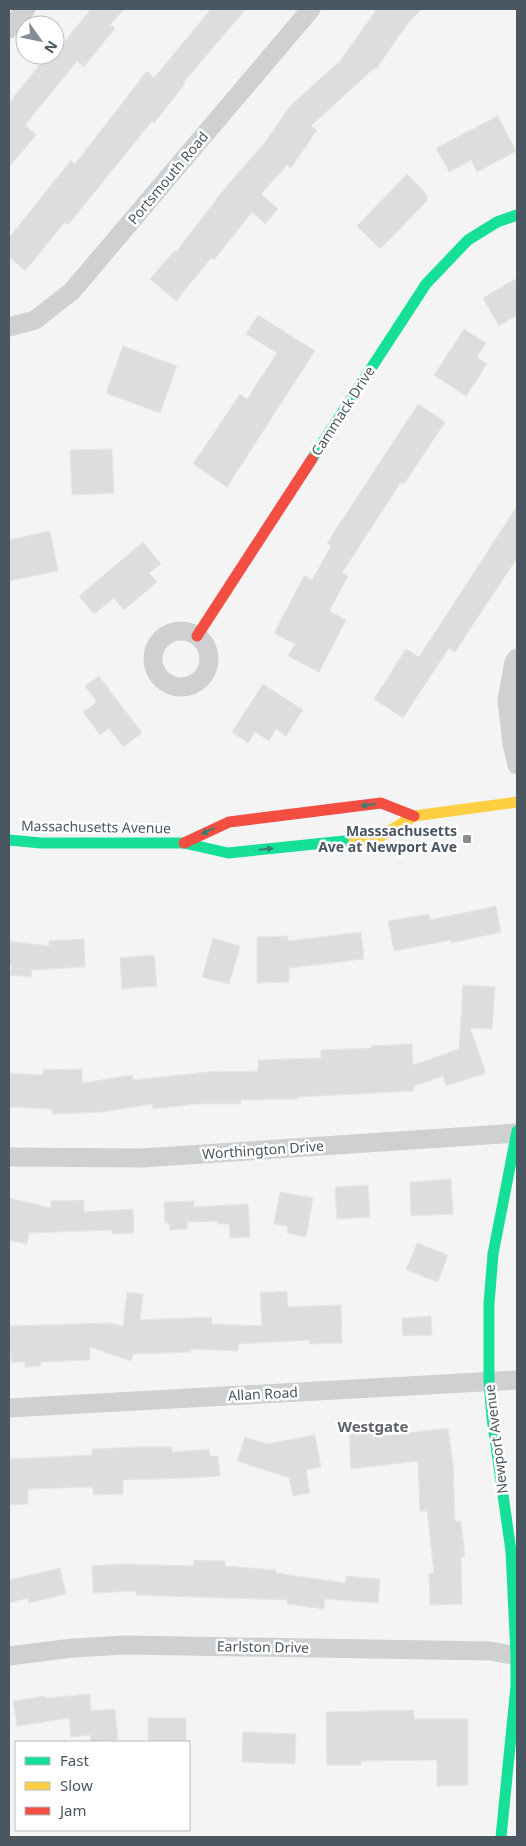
<svg xmlns="http://www.w3.org/2000/svg" width="526" height="1846" font-family="'Noto Sans',sans-serif">
<rect width="100%" height="100%" fill="#f4f4f4"/>
<path fill="#ddddde" stroke="#e5e6e7" d="M91 9H124L110 25 115 28 84 67 77 61 25 125 36 135 9 167V103L44 59 48 62 53 55H55V53Z
M211 9H246L183 83 185 84 154 123 152 121 68 225 65 222 25 271 9 257V238L71 160 75 164 147 71 154 78Z
M377 9H422L408 23 376 69 374 68 311 126 317 130 291 168 287 165 261 194 278 209 265 224 252 212 214 260 211 258 176 301 150 279 174 251 176 252 225 188 266 141 290 106 340 61Z
M498 116 516 151 477 172 471 160 449 172 436 148Z
M407 174 427 195V201L380 249 357 226Z
M517 278V315L499 326 483 298Z
M258 315 315 351 227 487 193 464 240 394 247 399 277 353 246 334Z
M464 329 486 343 477 357 487 364 466 396 434 375Z
M123 346 177 366 160 413 106 393Z
M418 404 445 422 404 484 401 482 342 573 348 576 329 611 346 620 319 672 288 656 295 644 274 633 304 576 312 580 331 546 327 543Z
M112 449 114 493 72 495 70 450Z
M517 506V558L455 652 449 648 403 718 374 699 406 649 419 657Z
M50 531 58 571 9 581V540Z
M143 542 161 564 149 573 157 582 124 610 114 598 94 614 79 596Z
M99 676 142 733 123 747 109 728 100 735 83 712 97 702 85 686Z
M263 684 303 710 286 736 276 729 269 741 255 732 248 743 232 732Z
M496 906 501 932 451 943V940L394 951 388 921 429 914 430 920Z
M361 932 364 959 289 968V982L257 983V937L288 936V941Z
M213 938 240 946 229 984 202 977Z
M84 939 85 967 32 970 31 977 10 975 12 966 9 965V941L49 946V941Z
M154 955 157 986 122 989 120 958Z
M463 985 495 987 492 1029 470 1028 486 1073 446 1086 443 1076 414 1086V1091L298 1097V1099L241 1100V1104H196L153 1109 152 1104 102 1112 52 1114V1109L9 1107V1073L43 1075V1070L82 1069V1083L133 1075V1080L207 1072 258 1071V1060L321 1058V1050L371 1048V1046L412 1044 413 1065 459 1049Z
M451 1179 453 1214 411 1216 410 1182Z
M368 1185 370 1217 337 1219 335 1187Z
M280 1192 313 1198 306 1237 287 1233 288 1226 274 1224Z
M9 1198 51 1208V1201L84 1200V1212L133 1209 134 1233 112 1234V1230L29 1233 27 1244 9 1240Z
M194 1201V1207L248 1204 250 1237 230 1238 229 1224H218V1221L187 1222V1229L170 1230 169 1223H165L164 1202Z
M417 1243 448 1255 438 1282 406 1270Z
M287 1291 288 1307 341 1305 342 1343 310 1344V1340L239 1344 238 1351 191 1349V1352L133 1354 131 1361 90 1347V1360L41 1362V1366L25 1367V1362H11L10 1326 112 1323 123 1327 127 1292 143 1294 140 1320 212 1317 211 1324 262 1326 260 1293Z
M431 1316 432 1335 403 1336 402 1318Z
M448 1428 453 1464 455 1521H461L465 1556 461 1557 462 1604 430 1605 429 1573H434L427 1511H420L418 1461 351 1469 349 1433 374 1432V1437Z
M315 1435 321 1467 306 1470 310 1493 293 1496 289 1478 237 1461 245 1437 266 1444Z
M137 1447H172V1452L209 1449 210 1456H218L220 1476 190 1478 123 1480V1494L93 1495V1487L28 1489V1504L9 1505V1459L92 1455V1449Z
M194 1560 225 1561V1566L276 1570V1573L345 1583 346 1576 380 1579 378 1603 325 1599 324 1609 287 1604V1600L136 1595V1591L93 1593 92 1566 123 1564 193 1566Z
M60 1568 66 1594 29 1603 28 1598 9 1603V1580Z
M90 1694 91 1711 115 1709 118 1740 91 1742 90 1735 71 1737 69 1718 17 1726 13 1701 45 1696 46 1698Z
M414 1710V1719H468V1785L437 1786V1760L361 1761V1765H327L326 1712Z
M148 1718H186V1742H148Z
M243 1732 296 1734 295 1764 242 1762Z"/>
<g fill="none" stroke-linecap="round" stroke-linejoin="round">
<path stroke="#ced0d2" stroke-width="19" d="M9 29 26 9
M9 327 35 320 72 291 311 9
M153 659a28 28 0 1 1 56 0a28 28 0 1 1-56 0Z
M517 658 514 662 507 700 512 744 517 765
M9 1157 142 1158 517 1133
M9 1408 517 1380
M9 1656 73 1648 125 1645 490 1651 517 1656"/>
<path stroke="#16e098" stroke-width="11" d="M312 459 426 284 468 240 497 222 517 215
M9 840 41 843H184L228 853 354 840
M501 1837 516 1686V1655L511 1551 492 1418 489 1381V1304L493 1254 517 1131"/>
<path stroke="#ffcf43" stroke-width="11" d="M354 840 378 838 414 816 517 802"/>
<path stroke="#f24e42" stroke-width="11" d="M197 636 312 459
M184 843 229 822 381 803 414 816"/>
</g>
<defs><path id="oneway-solid" d="M-6-.8H1V-3.2L6.5 0L1 3.2V.8H-6Z" transform="scale(1.25)"/></defs>
<g fill="#3a7f72">
<use href="#oneway-solid" transform="translate(368 805) rotate(173)"/>
<use href="#oneway-solid" transform="translate(208 831) rotate(155)"/>
<use href="#oneway-solid" transform="translate(266 849) rotate(-6)"/>
</g>
<rect fill="#868d94" stroke="#fff" stroke-width="2" x="462" y="834" width="10" height="10" rx="2.5"/>
<g text-anchor="middle" stroke-width="5" stroke-linejoin="round" paint-order="stroke">
<g font-size="14" fill="#4a5661" stroke="#fff">
<text transform="translate(168 178) rotate(-50)" y="5">Portsmouth Road</text>
<text transform="translate(343 411) rotate(-57)" y="5">Cammack Drive</text>
<text transform="translate(96 827) rotate(1)" y="5">Massachusetts Avenue</text>
<text transform="translate(263 1150) rotate(-4)" y="5">Worthington Drive</text>
<text transform="translate(263 1394) rotate(-3)" y="5">Allan Road</text>
<text transform="translate(496 1439) rotate(-97)" y="5">Newport Avenue</text>
<text transform="translate(263 1647) rotate(1)" y="5">Earlston Drive</text>
</g>
<g font-size="14" font-weight="bold" fill="#4a5661" stroke="#fff" text-anchor="end">
<text x="457" y="836">Masssachusetts<tspan x="457" dy="16">Ave at Newport Ave</tspan></text>
</g>
<g font-size="15" font-weight="bold" fill="#5f6368" stroke="#fff">
<text x="373" y="1432">Westgate</text>
</g>
</g>
<rect width="526" height="1846" fill="none" stroke="#4a5661" stroke-width="20"/>
<rect x="15" y="1741" width="175" height="90" fill="#ffffff" stroke="#b7bbc0"/>
<rect x="25" y="1757" width="25" height="8" fill="#16e098" stroke="#b7bbc0"/>
<text x="60" y="1766" font-size="15" fill="#4a5661">Fast</text>
<rect x="25" y="1782" width="25" height="8" fill="#ffcf43" stroke="#b7bbc0"/>
<text x="60" y="1791" font-size="15" fill="#4a5661">Slow</text>
<rect x="25" y="1807" width="25" height="8" fill="#f24e42" stroke="#b7bbc0"/>
<text x="60" y="1816" font-size="15" fill="#4a5661">Jam</text>
<g transform="translate(40 40) rotate(123)"><circle r="24" fill="#ffffff" stroke="#b7bbc0"/>
<path d="M0-4L9 19L0 12L-9 19Z" fill="#868d94"/>
<text y="-8" font-size="14" font-weight="bold" text-anchor="middle" fill="#4a5661">N</text>
</g>
</svg>
